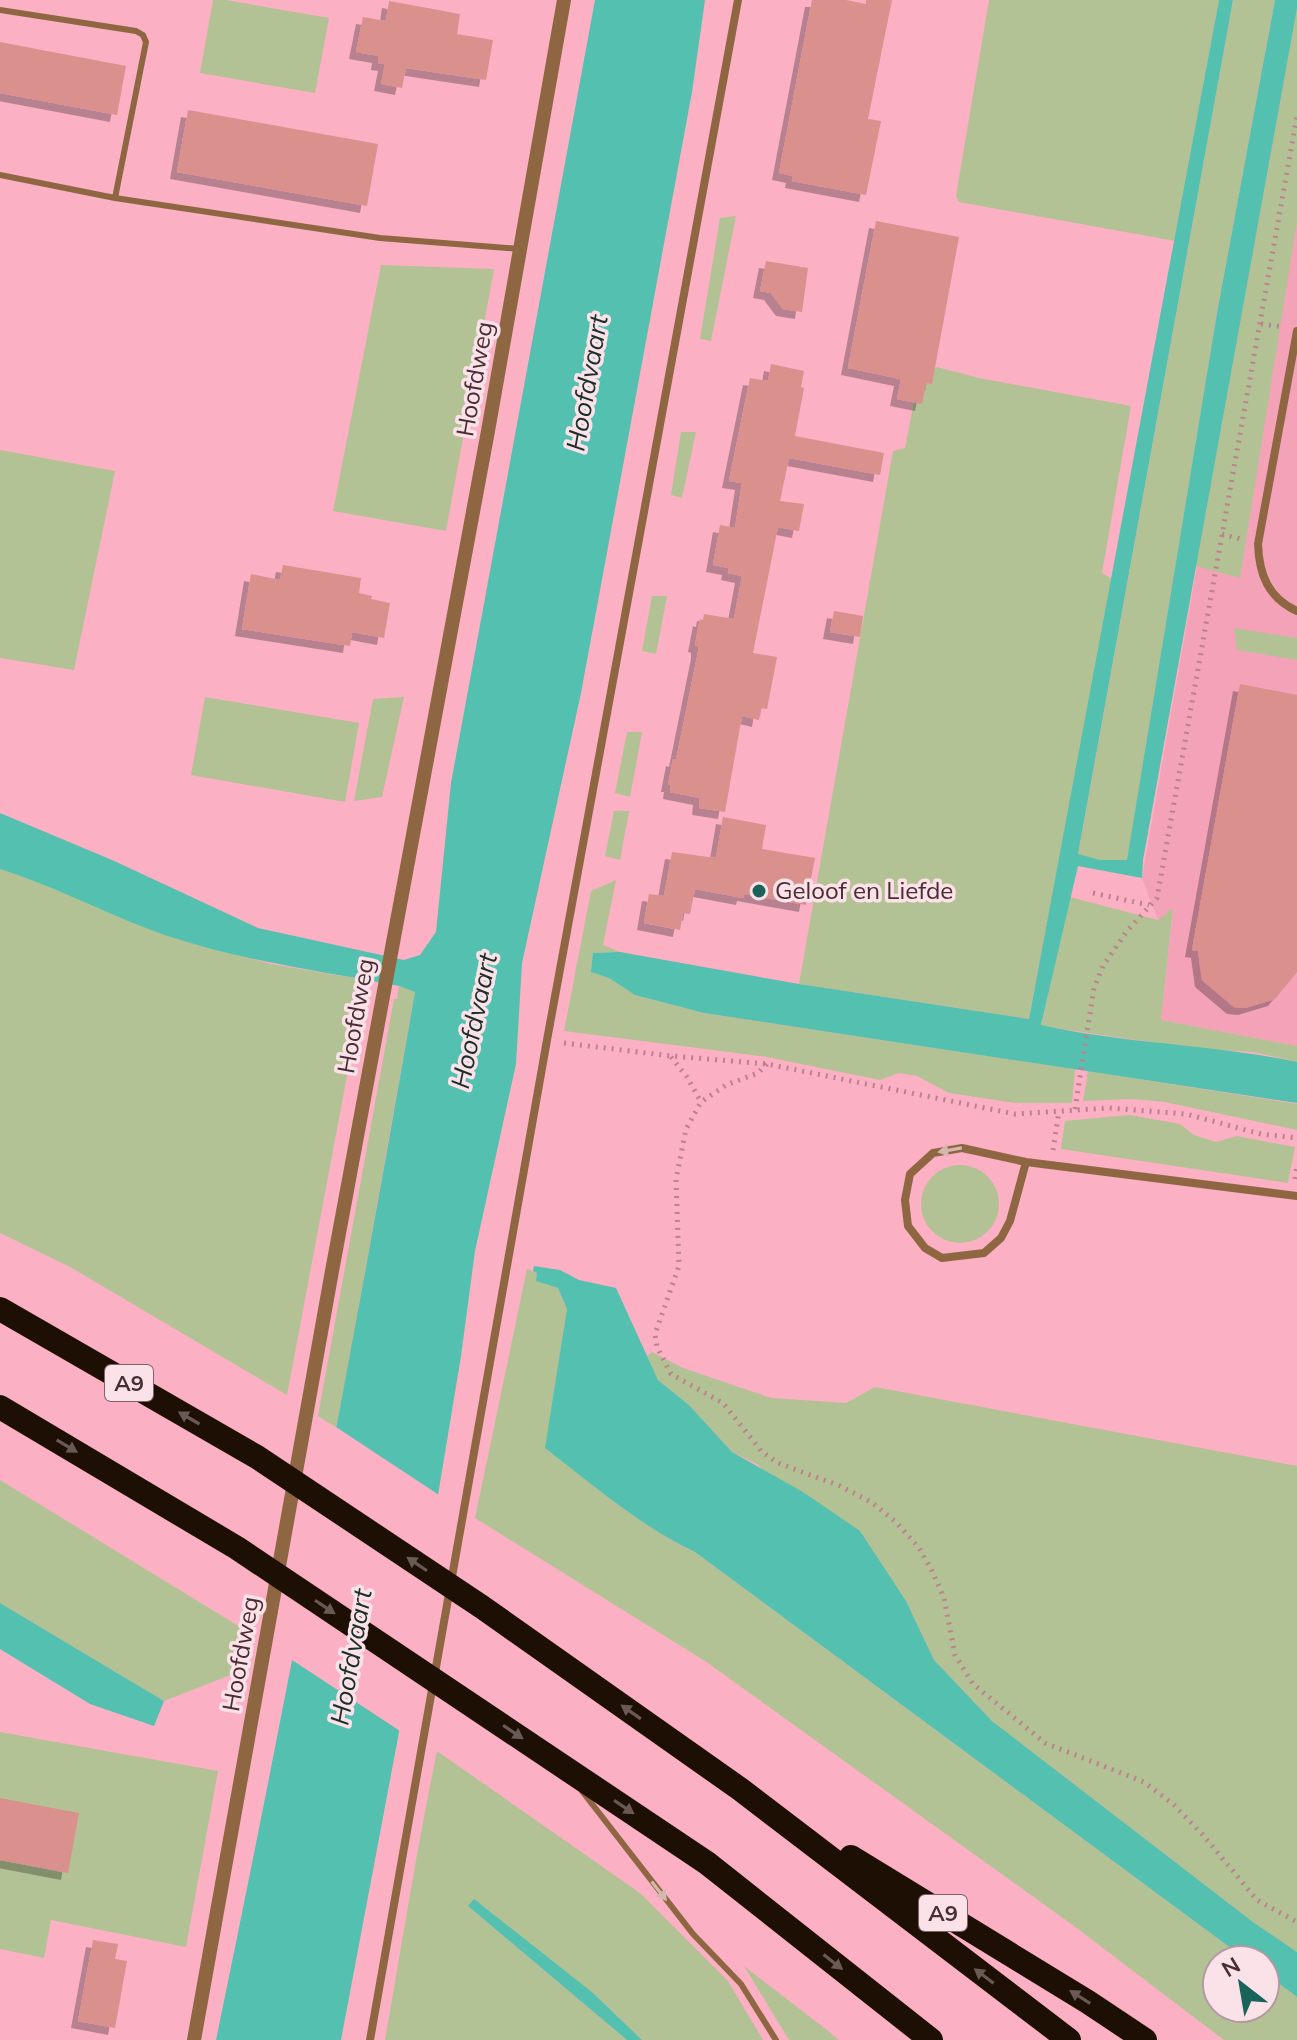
<svg xmlns="http://www.w3.org/2000/svg" width="1297" height="2040" font-family="Mulish,sans-serif">
<defs>
<filter id="shadow"><feDropShadow dx="-7" dy="7" stdDeviation="0" flood-color="#0004"/></filter>
</defs>
<rect width="100%" height="100%" fill="#fbb0c4"/>
<path fill="#f4a2b8" d="M1297 0V1046L1161 1020 1173 910 1158 920 1142 878Z"/>
<path fill="#b3c294" d="M213 0H226L329 18 315 93 200 73Z
M989 0H1219L1175 241 959 202 956 196Z
M1233 0H1275L1217 313 1127 861 1100 860 1078 855Z
M1297 8V222L1240 578 1196 566Z
M736 216 711 341 700 339 720 218Z
M381 265 494 269 446 531 333 511Z
M937 367 979 378 1131 406 1102 573 1112 579 1029 1019 799 984 893 451 905 448 918 380Z
M681 432H696L682 498 671 495Z
M0 450 115 471 74 670 0 658Z
M652 596H667L656 654 642 651Z
M1234 628 1297 638V660L1237 650Z
M205 697 359 723 345 802 191 775Z
M404 697 382 797 354 801 373 699Z
M627 732H642L630 797 615 793Z
M614 811H629L620 860 605 856Z
M0 869 44 883 176 939 271 964 365 980 287 1395 70 1267 0 1233Z
M616 880 603 945 620 952 593 953 609 978 635 995 704 1013 1075 1069 1072 1103H1015L949 1093 917 1076 899 1073 880 1080 767 1057 564 1031 591 891Z
M1070 897 1158 920 1173 908 1161 1020 1297 1046V1062L1253 1052 1191 1048 1041 1026Z
M399 986 415 992 337 1428 318 1416 394 999H397Z
M1088 1071 1297 1104V1130L1165 1102 1133 1099 1083 1101Z
M1129 1115 1180 1124 1194 1135 1216 1142 1237 1136 1295 1147 1288 1183 1061 1149 1065 1121Z
M921 1204a39 39 0 1 1 78 0a39 39 0 1 1-78 0Z
M527 1269 537 1273V1281L558 1288 567 1309 546 1448C593 1485 640 1526 695 1552L1247 1960H1217V2008H1265V1973L1297 1997V2040H1224L1074 1926 705 1661 475 1518Z
M652 1352 683 1368 771 1398 846 1403 875 1387 1297 1466V1952L1253 1922 992 1721 934 1660 906 1601 757 1464 732 1452 689 1405 658 1380 647 1356Z
M0 1480 245 1630 233 1674 164 1701 0 1603Z
M0 1732 218 1771 186 1947 51 1920 44 1958 0 1949Z
M437 1751 640 1893 728 1981 763 2040H642L593 1993 469 1907 627 2040H385C402 1944 417 1847 437 1751Z
M744 1966 827 2030 839 2040H789Z"/>
<path fill="#53c0b0" d="M595 0H705L692 92 581 693 522 963 516 1064 475 1251 461 1356 397 1743 341 2040H216C288 1692 354 1342 415 992L399 986C325 972 250 962 177 939 117 920 61 888 0 869V813L112 860 258 928 404 960 420 955 436 932 451 783Z
M1219 0H1233L1078 854 1100 860H1127L1217 313 1275 0H1297V8L1143 860 1142 878 1078 866 1041 1025C1125 1044 1213 1044 1297 1062V1103L704 1013 635 995 609 978 591 972 593 953 620 952 799 984 1029 1019Z
M534 1266 560 1270 579 1280 616 1288 658 1380 689 1405 732 1452 803 1492 860 1531 906 1601 934 1660 992 1721 1253 1922 1297 1952V1997L1265 1973V1960H1247L695 1552C640 1526 593 1485 545 1448L567 1309 558 1288 536 1281 537 1273 533 1271Z
M0 1603 164 1701 154 1726 90 1704 0 1649Z
M474 1899 593 1993 642 2040H627L468 1906Z"/>
<path fill="#fbb0c4" d="M333 1425 442 1497 403 1733 289 1658Z"/>
<path fill="#da908d" filter="url(#shadow)" d="M812 0H846L866 4V0H892L868 119 881 121 866 195 792 181 793 176 779 173Z
M389 1 460 14 457 34 493 40 486 80 406 68 402 88 381 84 385 64 378 63 379 56 356 52 363 17 386 21Z
M0 42 126 66 117 115 0 93Z
M188 110 378 144 367 206 177 172Z
M876 221 959 237 932 384 926 383 922 404 897 399 901 379 848 368Z
M766 261 808 268 802 312 783 309 771 293 760 291Z
M771 364 804 371 801 387 804 388 795 436 884 453 880 475 789 458 780 501 804 504 799 531 778 527 753 653 777 657 767 709 761 708 759 720 742 716 725 812 699 808 700 798 670 792 671 785H668L673 759 676 760 698 652V646L695 645 700 619 703 620 704 614 734 619 742 576 728 573 729 568 713 565 720 525 735 528 742 483 729 481 750 378 768 381Z
M283 565 361 578 359 593 372 596 371 599 390 603 384 638 352 632 350 646 242 629 251 574 280 580Z
M834 611 863 616 860 637 830 632Z
M1240 684 1297 695V972L1275 999 1245 1008 1234 1007 1202 980 1198 951 1192 950Z
M723 817 766 825 762 849 815 858 806 905 744 894 743 898 695 889 690 914 683 913 680 930 644 923 649 894 664 896 672 852 716 858Z
M0 1798 79 1813 68 1873 0 1860Z
M93 1940 118 1944 115 1959 127 1961 115 2028 78 2021Z"/>
<g fill="none" stroke-linecap="round" stroke-linejoin="round">
<path stroke="#bc8191" stroke-width="5" stroke-dasharray="2 6" stroke-linecap="butt" d="M1261 324 1284 327
M1222 534 1244 540
M1093 893 1149 905
M564 1043 671 1056 767 1064 1015 1114 1109 1108 1186 1114 1261 1134 1297 1138
M671 1057 687 1077 701 1102
M767 1064 758 1073 726 1085 701 1102 686 1129 676 1179 679 1266 655 1334 657 1347 671 1374 723 1403 762 1452 778 1463 840 1486 871 1502 896 1522 919 1548 932 1571 944 1598 955 1655 973 1684 1045 1743 1144 1782 1173 1804 1203 1835 1257 1900 1297 1922
M1075 1109 1094 988 1103 966 1127 931 1157 898 1297 116
M1053 1150 1059 1111
M1295 1179 1297 1166"/>
<path stroke="#8e6641" stroke-width="6" d="M0 10 136 31 143 35 146 42 115 198
M0 175 115 198 380 238 520 249
M582 1791 693 1934 741 1984 776 2040"/>
<path stroke="#8e6641" stroke-width="8" d="M1297 331 1258 544C1259 574 1268 598 1297 611
M1026 1162 1010 1221 1001 1238 984 1253 942 1258 925 1248 908 1226 905 1200 910 1174 933 1153 962 1148 1026 1162 1297 1196
M370 2040 547 1040 738 0"/>
<path stroke="#8e6641" stroke-width="14" d="M194 2040 332 1271 488 431 564 0"/>
<path stroke="#1d0f04" stroke-width="24" d="M0 1309 257 1457 482 1607 740 1789 1069 2040
M0 1407 237 1548 707 1863 931 2040
M851 1857 1088 2002 1145 2040"/>
</g>
<defs><path id="oneway-solid" d="M-6-.8H1V-3.2L6.5 0L1 3.2V.8H-6Z" transform="scale(2)"/></defs>
<g fill="#d4b7ae">
<use href="#oneway-solid" transform="translate(950 1150) rotate(170)"/>
<use href="#oneway-solid" transform="translate(659 1891) rotate(52)"/>
</g>
<g fill="#6a5954">
<use href="#oneway-solid" transform="translate(189 1418) rotate(-150)"/>
<use href="#oneway-solid" transform="translate(67 1446) rotate(31)"/>
<use href="#oneway-solid" transform="translate(417 1564) rotate(-146)"/>
<use href="#oneway-solid" transform="translate(325 1607) rotate(34)"/>
<use href="#oneway-solid" transform="translate(631 1712) rotate(-145)"/>
<use href="#oneway-solid" transform="translate(513 1732) rotate(34)"/>
<use href="#oneway-solid" transform="translate(624 1807) rotate(34)"/>
<use href="#oneway-solid" transform="translate(833 1962) rotate(38)"/>
<use href="#oneway-solid" transform="translate(984 1976) rotate(-143)"/>
<use href="#oneway-solid" transform="translate(1080 1997) rotate(-148)"/>
</g>
<circle fill="#1a635a" stroke="#fae2e8" stroke-width="3" cx="759" cy="891" r="8"/>
<g text-anchor="middle" stroke-width="7" stroke-linejoin="round" paint-order="stroke">
<g fill="#fae2e8" stroke="#7f636a" stroke-width="2">
<rect x="105" y="1365" width="48" height="36" rx="6"/>
<rect x="919" y="1895" width="48" height="36" rx="6"/>
</g>
<g font-size="22" font-weight="bold" fill="#4a2c34">
<text x="129" y="1391">A9</text>
<text x="943" y="1921">A9</text>
</g>
<g font-size="24" fill="#4a2c34" stroke="#fae2e8">
<text transform="translate(475 379) rotate(-80)" y="8">Hoofdweg</text>
<text transform="translate(356 1016) rotate(-80)" y="8">Hoofdweg</text>
<text transform="translate(241 1654) rotate(-80)" y="8">Hoofdweg</text>
</g>
<g font-size="24" fill="#4a2c34" stroke="#fae2e8" text-anchor="start">
<text x="775" y="899">Geloof en Liefde</text>
</g>
<g font-size="26" font-style="italic" fill="#1a2e2a" stroke="#fae2e8">
<text transform="translate(587 383) rotate(-80)" y="9">Hoofdvaart</text>
<text transform="translate(474 1021) rotate(-78)" y="9">Hoofdvaart</text>
<text transform="translate(351 1657) rotate(-80)" y="9">Hoofdvaart</text>
</g>
</g>
<g transform="translate(1241 1984) rotate(329)"><circle r="38" fill="#fae2e8" stroke="#b499a0" stroke-width="2"/>
<path d="M0-6L14 30L0 20L-14 30Z" fill="#1a635a"/>
<text y="-12" font-size="22" font-weight="bold" text-anchor="middle" fill="#4a2c34">N</text>
</g>
</svg>
